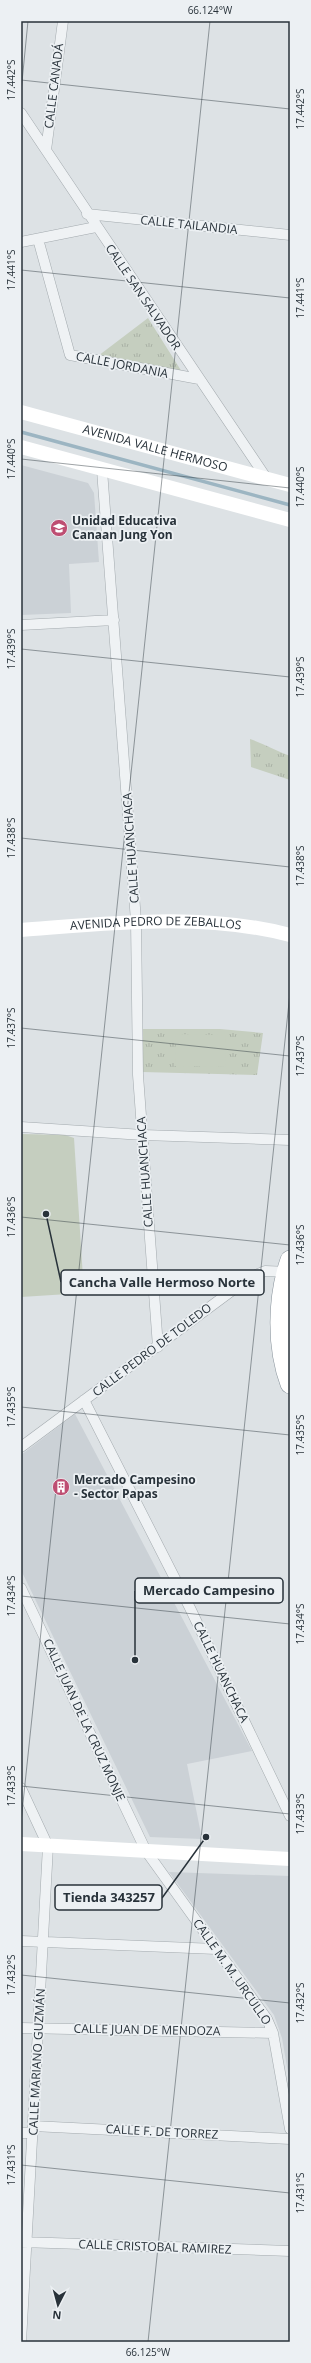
<svg xmlns="http://www.w3.org/2000/svg" width="311" height="2363" font-family="'Open Sans',sans-serif">
<defs>
<pattern id="grass-tufts" width="24" height="20" patternUnits="userSpaceOnUse"><rect width="24" height="20" fill="#c5cebf"/><path d="M3 7l-1-3M5 7V3M7 7l1-3M15 17l-1-3M17 17v-4M19 17l1-3" fill="none" stroke="#a9b1a5"/></pattern>
</defs>
<rect width="100%" height="100%" fill="#dde2e5"/>
<path fill="#cbd1d6" d="M21 465 88 483 94 493 99 562 69 564 71 613 21 615Z
M75 1414 252 1751 187 1764 202 1839 150 1837 21 1570V1455Z
M169 1872 290 1876V2084L282 2038 274 2015Z"/>
<path fill="url(#grass-tufts)" d="M148 318 182 372 98 356Z
M250 739C264 744 276 751 290 756V780L251 767Z
M141 1029H220L263 1033 257 1075 142 1072Z"/>
<path fill="#c5cebf" d="M176 1034 226 1035 225 1067 175 1066Z
M21 1134 65 1135 74 1138 84 1293 21 1297Z"/>
<g fill="none" stroke-linecap="round" stroke-linejoin="round">
<path stroke="#9cb5c2" stroke-width="3.5" d="M21 432 290 505"/>
<defs>
<path id="street" d="M21 113 267 479
M46 150 63 21
M87 214 290 235
M38 239 70 355 199 379
M21 242 96 227
M102 470 136 921 138 1075 158 1347
M21 625 114 620
M21 1127 143 1135 290 1140
M84 1400 190 1608 290 1816
M21 1447 249 1278 265 1271 290 1272
M21 1588 146 1851 267 2019 273 2033 290 2129
M21 1788 48 1846 21 2342
M21 1941 216 1949
M21 2028 273 2033
M33 2126 290 2139
M21 2133H33
M21 2242 290 2251"/>
<path id="highway" d="M290 1260C277 1297 276 1347 290 1384"/>
</defs>
<use href="#street" stroke="#a3aaae" stroke-width="11"/>
<use href="#highway" stroke="#86919a" stroke-width="20"/>
<use href="#street" stroke="#eff2f4" stroke-width="10"/>
<g stroke="#fff" stroke-width="14">
<path id="s1" d="M21 412 290 485"/>
<path d="M21 447 290 520"/>
<path id="s2" d="M21 930C111 923 202 912 290 935"/>
<path d="M21 1844 290 1859"/>
</g>
<use href="#highway" stroke="#fff" stroke-width="19"/>
</g>
<path fill="none" stroke="#28323a" stroke-width="1" stroke-opacity="0.45" d="M21 80 290 109M21 92 28 21M21 270 290 298M21 459 290 488M21 649 290 677M21 838 290 867M21 1028 290 1056M21 1217 290 1245M21 1407 290 1435M21 1596 290 1624M21 1786 290 1814M21 1822 210 21M21 1975 290 2003M21 2165 290 2193M148 2342 290 993"/>
<defs>
<symbol id="school-disc" viewBox="-11 -11 22 22"><circle r="9.5" fill="#be4e72" stroke="#ecf0f3"/><path d="M0-5L7-2L0 1L-7-2ZM-4 1L0 2.5L4 1V4Q0 6-4 4Z" fill="#fff"/></symbol>
<symbol id="building-disc" viewBox="-11 -11 22 22"><circle r="9.5" fill="#be4e72" stroke="#ecf0f3"/><path d="M-4-6H4V6H1V3H-1V6H-4ZM-2.5-4.3h1.7v1.8h-1.7ZM.8-4.3h1.7v1.8H.8ZM-2.5-1h1.7V.8h-1.7ZM.8-1h1.7V.8H.8Z" fill="#fff"/></symbol>
</defs>
<g fill-rule="evenodd">
<use href="#school-disc" x="49" y="518" width="20" height="20"/>
<use href="#building-disc" x="51" y="1477" width="20" height="20"/>
</g>
<g text-anchor="middle" stroke-width="3.5" stroke-linejoin="round" paint-order="stroke">
<g font-size="12" fill="#28323a" stroke="#ecf0f3">
<text transform="translate(54 86) rotate(-83)" y="4">CALLE CANADÁ</text>
<text transform="translate(189 225) rotate(6)" y="4">CALLE TAILANDIA</text>
<text transform="translate(143 297) rotate(56)" y="4">CALLE SAN SALVADOR</text>
<text transform="translate(122 365) rotate(11)" y="4">CALLE JORDANIA</text>
<text dy="4" stroke="none"><textPath href="#s1" startOffset="139">AVENIDA VALLE HERMOSO</textPath></text>
<text transform="translate(131 848) rotate(-94)" y="4">CALLE HUANCHACA</text>
<text dy="4" stroke="none"><textPath href="#s2" startOffset="135">AVENIDA PEDRO DE ZEBALLOS</textPath></text>
<text transform="translate(145 1172) rotate(-94)" y="4">CALLE HUANCHACA</text>
<text transform="translate(152 1350) rotate(-37)" y="4">CALLE PEDRO DE TOLEDO</text>
<text transform="translate(221 1672) rotate(64)" y="4">CALLE HUANCHACA</text>
<text transform="translate(84 1720) rotate(65)" y="4">CALLE JUAN DE LA CRUZ MONJE</text>
<text transform="translate(232 1972) rotate(55)" y="4">CALLE M. M. URCULLO</text>
<text transform="translate(147 2030) rotate(1)" y="4">CALLE JUAN DE MENDOZA</text>
<text transform="translate(37 2062) rotate(-87)" y="4">CALLE MARIANO GUZMÁN</text>
<text transform="translate(162 2132) rotate(3)" y="4">CALLE F. DE TORREZ</text>
<text transform="translate(155 2247) rotate(2)" y="4">CALLE CRISTOBAL RAMIREZ</text>
</g>
<g font-size="12" font-weight="bold" fill="#28323a" stroke="#ecf0f3" text-anchor="start">
<text x="72" y="525">Unidad Educativa<tspan x="72" dy="14">Canaan Jung Yon</tspan></text>
<text x="74" y="1484">Mercado Campesino<tspan x="74" dy="14">- Sector Papas</tspan></text>
</g>
</g>
<path fill="none" stroke="#28323a" stroke-width="1.5" d="M46 1214L61 1282M135 1660L135 1591M206 1837L162 1898"/>
<g fill="#28323a" stroke="#ecf0f3" stroke-width="1.5">
<circle cx="46" cy="1214" r="4"/>
<circle cx="135" cy="1660" r="4"/>
<circle cx="206" cy="1837" r="4"/>
</g>
<g fill="#ecf0f3" stroke="#28323a" stroke-width="1.5">
<rect x="61" y="1270" width="203" height="25" rx="4"/>
<rect x="135" y="1578" width="148" height="25" rx="4"/>
<rect x="55" y="1885" width="107" height="25" rx="4"/>
</g>
<g font-size="13" text-anchor="middle" font-weight="bold" fill="#28323a">
<text x="162" y="1287">Cancha Valle Hermoso Norte</text>
<text x="209" y="1595">Mercado Campesino</text>
<text x="109" y="1902">Tienda 343257</text>
</g>
<rect width="311" height="2363" fill="none" stroke="#ecf0f3" stroke-width="44"/>
<g transform="translate(58 2305) rotate(186)" stroke="#ecf0f3" stroke-width="3" paint-order="stroke">
<path d="M0-3L7 15L0 10L-7 15Z" fill="#28323a"/>
<text y="-6" font-size="11" font-weight="bold" text-anchor="middle" fill="#28323a">N</text>
</g>
<rect x="22" y="22" width="267" height="2319" fill="none" stroke="#28323a" stroke-width="1.5"/>
<g font-size="10" text-anchor="middle" fill="#28323a">
<text x="210" y="14">66.124°W</text>
<text transform="translate(11 80) rotate(-90)" y="4">17.442°S</text>
<text transform="translate(300 109) rotate(-90)" y="4">17.442°S</text>
<text transform="translate(11 270) rotate(-90)" y="4">17.441°S</text>
<text transform="translate(300 298) rotate(-90)" y="4">17.441°S</text>
<text transform="translate(11 459) rotate(-90)" y="4">17.440°S</text>
<text transform="translate(300 487) rotate(-90)" y="4">17.440°S</text>
<text transform="translate(11 649) rotate(-90)" y="4">17.439°S</text>
<text transform="translate(300 677) rotate(-90)" y="4">17.439°S</text>
<text transform="translate(11 838) rotate(-90)" y="4">17.438°S</text>
<text transform="translate(300 866) rotate(-90)" y="4">17.438°S</text>
<text transform="translate(11 1028) rotate(-90)" y="4">17.437°S</text>
<text transform="translate(300 1056) rotate(-90)" y="4">17.437°S</text>
<text transform="translate(11 1217) rotate(-90)" y="4">17.436°S</text>
<text transform="translate(300 1245) rotate(-90)" y="4">17.436°S</text>
<text transform="translate(11 1407) rotate(-90)" y="4">17.435°S</text>
<text transform="translate(300 1435) rotate(-90)" y="4">17.435°S</text>
<text transform="translate(11 1596) rotate(-90)" y="4">17.434°S</text>
<text transform="translate(300 1624) rotate(-90)" y="4">17.434°S</text>
<text transform="translate(11 1786) rotate(-90)" y="4">17.433°S</text>
<text transform="translate(300 1814) rotate(-90)" y="4">17.433°S</text>
<text transform="translate(11 1975) rotate(-90)" y="4">17.432°S</text>
<text transform="translate(300 2003) rotate(-90)" y="4">17.432°S</text>
<text transform="translate(11 2165) rotate(-90)" y="4">17.431°S</text>
<text transform="translate(300 2193) rotate(-90)" y="4">17.431°S</text>
<text x="148" y="2356">66.125°W</text>
</g>
</svg>
